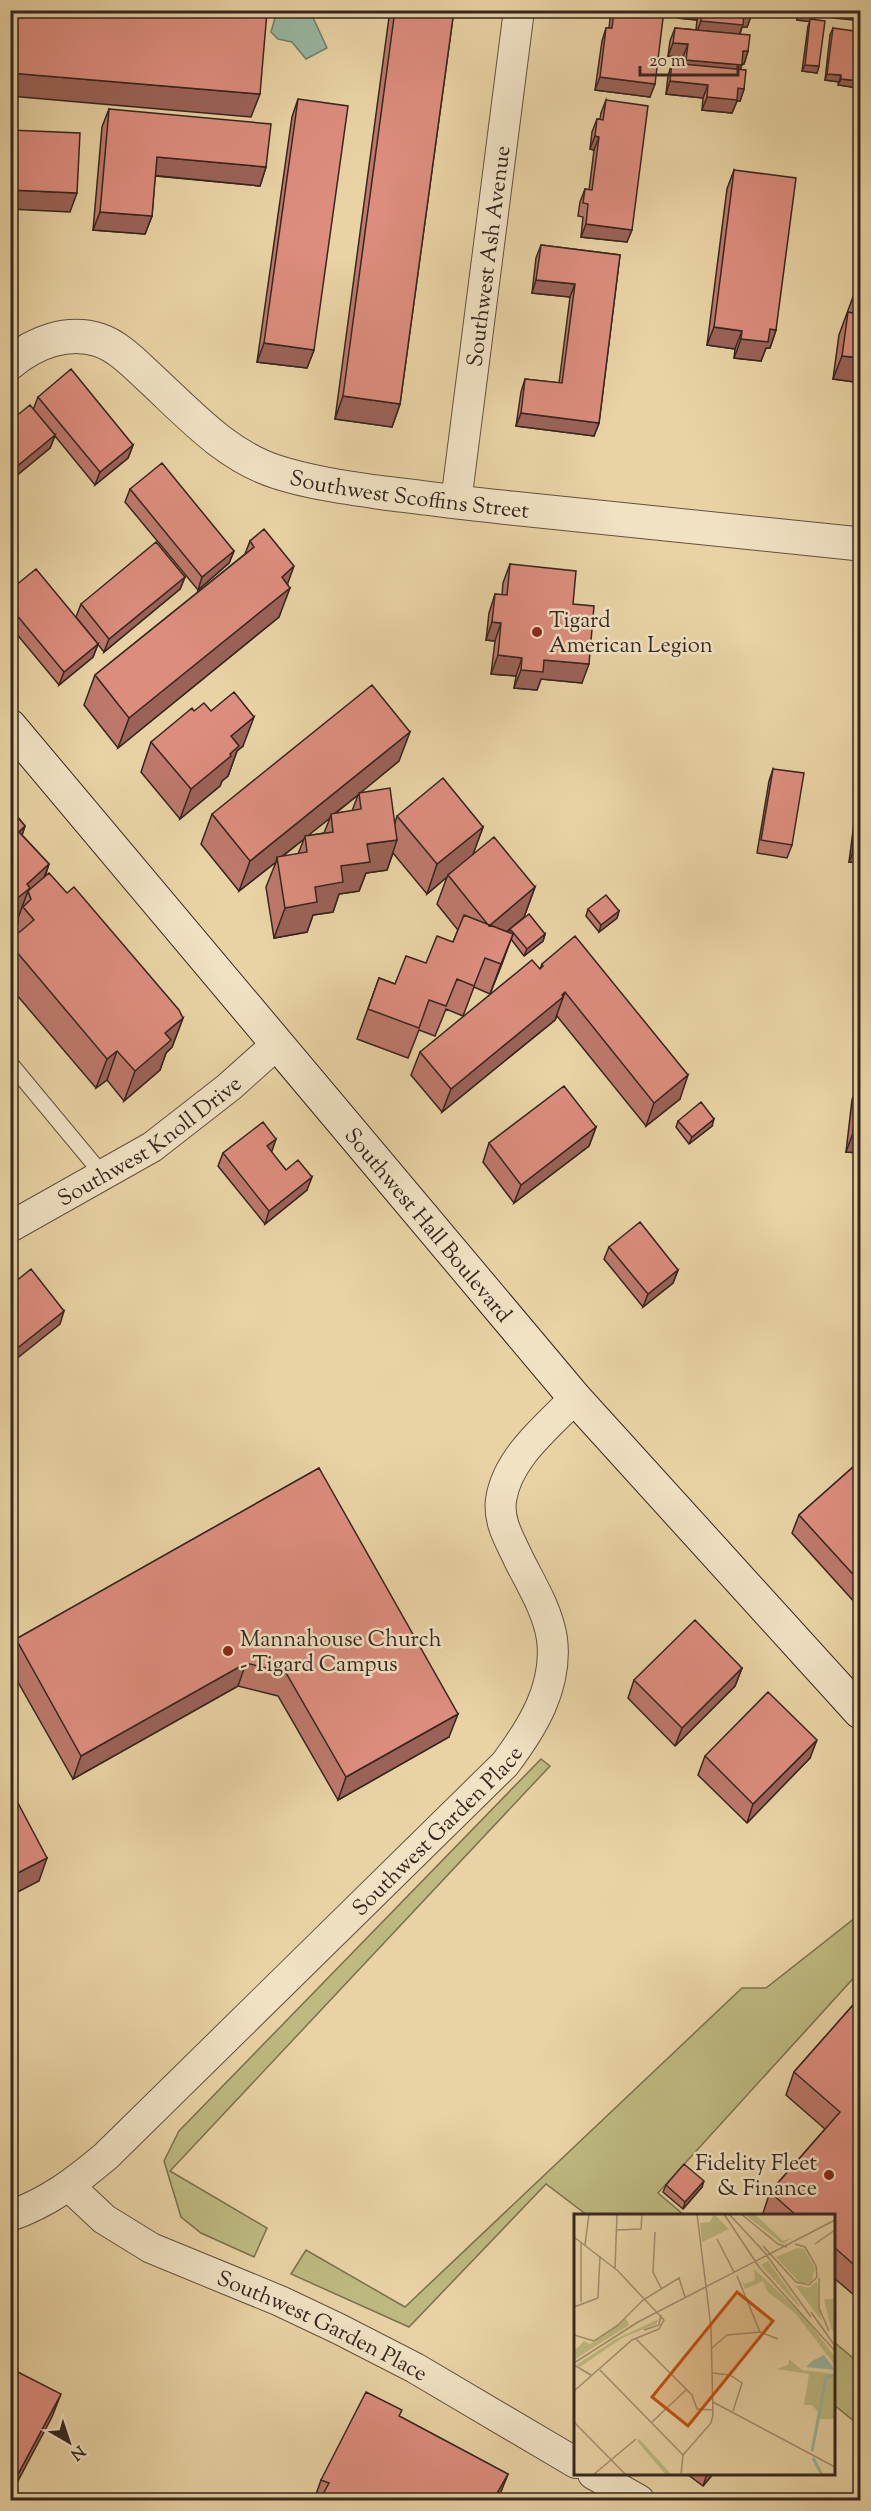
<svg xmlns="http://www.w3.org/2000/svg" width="871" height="2511" font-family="'Sorts Mill Goudy',serif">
<rect width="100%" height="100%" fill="#e9d3a4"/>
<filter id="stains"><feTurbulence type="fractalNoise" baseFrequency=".00333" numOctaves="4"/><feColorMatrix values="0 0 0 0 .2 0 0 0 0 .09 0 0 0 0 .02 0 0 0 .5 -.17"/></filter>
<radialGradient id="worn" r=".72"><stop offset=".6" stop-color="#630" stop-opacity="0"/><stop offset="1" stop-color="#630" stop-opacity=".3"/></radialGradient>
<path fill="#beba81" stroke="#7a7050" stroke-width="1.5" d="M541 1759 550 1766 170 2171 267 2228 254 2257 201 2233 181 2217 164 2161 179 2131Z
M860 1914V1971L658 2193 684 2215H587L546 2184 409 2327 291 2274 306 2250 405 2307 742 1988H766Z
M834 2342 860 2364V2426L834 2405Z"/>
<path fill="#98b8a3" stroke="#707e6f" stroke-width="1.5" d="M277 11H310L327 48 306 59 292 42 278 39 271 32Z"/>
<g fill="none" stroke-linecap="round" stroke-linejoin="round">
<defs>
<path id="service" d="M10 1063 103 1175"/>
<g id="minor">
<path id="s1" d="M456 502 519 10"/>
<path id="s2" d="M10 1227 152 1147 229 1087 277 1044"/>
<path id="s3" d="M70 2187 104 2219 151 2248 280 2301 339 2329 415 2368 576 2463"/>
<path id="s4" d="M10 2216C49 2202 75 2182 106 2156L505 1764C532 1728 558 1687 552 1639 548 1611 531 1584 519 1560 510 1540 498 1522 501 1500 507 1458 548 1426 575 1398"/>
<path d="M593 2474 639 2500"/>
</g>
<g id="tertiary">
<path id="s5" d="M10 363C35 342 68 330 99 340 118 346 136 365 150 378 188 413 226 456 277 472 311 483 349 488 384 493 427 498 469 504 511 508 628 520 744 532 860 544"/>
</g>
<g id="secondary">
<path id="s6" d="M10 726 575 1398 860 1712"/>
</g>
</defs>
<use href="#service" stroke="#625141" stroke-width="17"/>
<use href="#minor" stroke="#625141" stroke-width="32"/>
<use href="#tertiary" stroke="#625141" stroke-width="35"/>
<use href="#secondary" stroke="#352620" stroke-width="35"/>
<use href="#service" stroke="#f1e2c4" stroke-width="15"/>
<use href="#minor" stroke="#f1e2c4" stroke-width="30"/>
<use href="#tertiary" stroke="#f1e2c4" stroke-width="33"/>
<use href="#secondary" stroke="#f1e2c4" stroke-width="33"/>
</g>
<path fill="#be796c" stroke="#352620" stroke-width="1.5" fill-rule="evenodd" d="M390 10H454L400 404 392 427 335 419Z
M611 10H664L650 97 595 90 602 41 606 28H609Z
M678 10H753L747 27H742L740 34 748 51 744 64H742L740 70 744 89 740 101H737L732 113 702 110 703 98 666 94 668 76 672 63 683 64V57L668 56 670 41 675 28 696 30 697 20 678 18Z
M798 10H816L814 20 819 66 817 73 802 71 808 26 810 21 797 20Z
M833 28 860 81 858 88 838 85 839 82 825 80 830 35Z
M298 99 314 350 307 368 257 362 292 117Z
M606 100 627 242 581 237 583 217 578 216 580 202 585 189 589 190 594 150 590 149 592 132 597 119H600L601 113Z
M109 109 266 167 260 186 155 176 152 216 145 234 93 230 102 127Z
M734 170 776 330 770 348H766L761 361 734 358 735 349 707 345 727 189Z
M541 245 620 255 599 423 594 436 516 426 521 392 525 379 559 383 570 297 532 293 536 258Z
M861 277V383L833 379 839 335 857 286H858Z
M38 397 133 445 128 458 95 485 55 436 50 448 10 481V421L33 410Z
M130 489 234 551 229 563 198 590 125 502Z
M250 541 288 585 279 617 118 748 84 705 95 675 245 554Z
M510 564 573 604 582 683 541 679 537 690 514 688 516 676 491 674 495 641 486 640 489 613 495 594 502 595 503 583Z
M185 577 180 589 104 652 76 617 81 604Z
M10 590 98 644 93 657 59 685 10 626Z
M194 711 243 746 237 751 228 776 222 781 220 786 180 819 141 772 151 742Z
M399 761 361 792 395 823 397 816 483 827 473 854 535 887 524 917 506 932 509 933 510 929 545 934 543 941 524 956 511 939 490 994 474 987 463 1016 446 1009 435 1036 419 1030 408 1058 357 1039 379 978 395 984 426 963 453 942 458 930 437 904 447 877 427 894 393 853 387 870 366 873 359 891 339 894 333 912 313 915 307 932 274 938 266 887 276 862 239 891 201 844 212 814ZM358 795 352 811 336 813ZM330 818 324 833 307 836ZM304 839 298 854 282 857Z
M773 769 792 845 787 858 757 853 769 781Z
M10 808 25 826 22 835 49 864 45 877 67 893 183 1018 172 1047 166 1053 160 1070 124 1101 107 1080 96 1088 10 987V940L13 938V937L18 923V918Z
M856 816 861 817V863L849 862 854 823Z
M588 909 619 911 617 918 599 932 586 916Z
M542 964 680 1099 646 1126 557 1016 555 1020 442 1112 411 1075 420 1052 540 969Z
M858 1082H861V1153L846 1152 852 1100Z
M678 1121 712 1126 689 1144 676 1127Z
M596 1127 589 1146 514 1203 483 1162 489 1143Z
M271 1152 286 1170 307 1190 265 1224 218 1166 223 1153Z
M609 1247 678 1270 673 1283 643 1307 604 1259Z
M861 1460V1604L858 1606 792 1533 799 1515Z
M319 1468 449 1737 338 1800 278 1696 238 1686 73 1779 10 1668V1653L16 1639Z
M742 1668 735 1686 675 1746 628 1698 634 1680Z
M705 1756 810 1758 747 1823 698 1775Z
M861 1996V2301L834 2278V2216H762L770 2192 825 2129 786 2095 794 2072Z
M666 2185 702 2187 683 2209 663 2192Z
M399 2416 508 2474 497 2500H314L321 2480Z
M687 2474H713L703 2486Z"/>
<path fill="#9b6358" stroke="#352620" stroke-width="1.5" d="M680 10H700L697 20 678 18Z
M836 10H857L853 20 834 18Z
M744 14H752L747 27H742L738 38 696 34 701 21Z
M799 14 816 15 813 22 797 20Z
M673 43 688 44 683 57 668 56Z
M743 51H748L744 64H738Z
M686 60 742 65 737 78 682 73Z
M805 65 819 66 817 73 802 71Z
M10 73 260 94 251 117 10 96Z
M827 74 841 75 839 82 825 80Z
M600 77 655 84 650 97 595 90Z
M841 79 860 81 858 88 838 85Z
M670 81 708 85 703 98 666 94Z
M738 88 744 89 740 101H737L732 113 702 110 707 97Z
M595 136 599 137 594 150 590 149Z
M157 157 266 167 260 186 150 175Z
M10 190 77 193 70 212 10 209Z
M100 212 152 216 145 234 93 230Z
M586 224 632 230 627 242 581 237Z
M536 280 575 284 570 297 532 293Z
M714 327 742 331 735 349 707 345Z
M770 329 776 330 770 348H766L761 361 734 358 741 339Z
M264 343 314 350 307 368 257 362Z
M842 356 861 358V383L833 379Z
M343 396 400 404 392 427 335 419Z
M521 413 599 423 594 436 516 426Z
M55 435 50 448 10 481V472Z
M133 445 128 458 95 485 100 472Z
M234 551 229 563 198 590 202 577Z
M294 566 285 591 290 588 279 617 118 748 129 718Z
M185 577 180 589 104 652 109 639Z
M492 622 501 623 495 641 486 640Z
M98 644 93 657 59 685 64 672Z
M498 655 522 658 516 676 491 674Z
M544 660 589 664 582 683 541 679 537 690 514 688 521 670Z
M254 717 243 746 237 751 228 776 222 781 220 786 180 819 191 789 231 736Z
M410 732 399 761 359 794V793L358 795 331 816V814L330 818 305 838V836L304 839 277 860V857L276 862 239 891 250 861Z
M25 826 15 856 19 832Z
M483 827 472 857 448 875 447 877 427 894 437 864Z
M397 840 387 870 366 873 359 891 339 894 333 912 313 915 307 932 274 938 285 908 315 887 367 844Z
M852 855 861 856V863L849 862Z
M49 864 38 894 31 899 28 891 18 918 10 925V904L27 884Z
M535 887 524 917 479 955 489 926Z
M619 911 617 918 599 932 601 925Z
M513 934 502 964 490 994 501 964Z
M545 934 543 941 524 956 527 949Z
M565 992 555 1020 442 1112 451 1089Z
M183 1018 172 1047 166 1053 160 1070 124 1101 135 1071 165 1033Z
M117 1051 107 1080 96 1088 107 1059Z
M688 1075 680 1099 646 1126 654 1103Z
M714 1119 712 1126 689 1144 692 1137Z
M596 1127 589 1146 514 1203 521 1185Z
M853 1133 861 1134V1153L846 1152Z
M276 1139 272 1151 262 1159 267 1146Z
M312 1177 307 1190 265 1224 269 1211Z
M678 1270 673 1283 643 1307 648 1294Z
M64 1311 60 1324 10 1364V1354Z
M246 1663 238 1686 73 1779 81 1756Z
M742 1668 735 1686 675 1746 682 1728Z
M458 1714 449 1737 338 1800 346 1777Z
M817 1740 810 1758 747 1823 753 1804Z
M47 1858 39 1881 10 1896V1877Z
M704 2181 702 2187 683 2209 685 2202Z
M61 2394 52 2417 10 2496V2489Z
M508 2474 499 2497 497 2500H493Z
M707 2474H713L703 2486Z"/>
<path fill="#dd8d7e" stroke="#352620" stroke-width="1.5" d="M10 10H245L267 12 260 94 10 73Z
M395 10H454L400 404 343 396Z
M614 10H664L655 84 600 77 606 28H612Z
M701 10H753L752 14H744L743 25 701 21Z
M800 10H816V15L799 14Z
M810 19 825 21 819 66 805 65Z
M675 28 750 35 748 51H743L742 65 686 60 688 44 673 43Z
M833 28 861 32 860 81 841 79V75L827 74Z
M672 63 746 70 744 89 738 88 737 100 707 97 708 85 670 81Z
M298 99 348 106 314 350 264 343Z
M606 100 648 106 632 230 586 224 588 204 583 203 585 189 592 190 599 137 595 136 597 119 603 120Z
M109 109 271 124 266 167 157 157 152 216 100 212Z
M10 130 80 133 77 193 10 190Z
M734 170 796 178 776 330 770 329 768 342 741 339 742 331 714 327Z
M541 245 620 255 599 423 521 413 525 379 562 383 575 284 536 280Z
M857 286 861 287V358L842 356 848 312 853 313Z
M71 369 133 445 100 472 38 397Z
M30 405 55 435 10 472V421Z
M162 463 234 551 202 577 130 489Z
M264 529 294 566 282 577 290 588 129 718 95 675 254 547 250 541Z
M156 542 185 577 109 639 81 604Z
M510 564 576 571 573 604 594 606 589 664 544 660 543 672 521 670 522 658 498 655 501 623 492 622 495 594 507 595Z
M36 569 98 644 64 672 10 607V590Z
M372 685 410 732 250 861 212 814Z
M234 692 254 717 231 736 239 746 230 754 231 756 191 789 151 742 192 708 194 711 204 703 211 711Z
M773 769 804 773 792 845 761 840Z
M443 778 483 827 437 864 397 816Z
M390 788 397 840 367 844 370 862 341 866 343 882 315 887 317 902 285 908 277 857 307 852 305 836 333 832 331 814 361 809 359 793Z
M10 808 25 826 19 832 49 864 27 884 30 888 10 904Z
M856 816 861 817V856L852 855Z
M494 837 535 887 489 926 448 875Z
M49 873 67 893 74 887 179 1010 183 1018 165 1033 171 1040 135 1071 117 1051 107 1059 10 944V940L34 920 23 907 31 899 28 891Z
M606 895 619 911 601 925 588 909Z
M529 914 545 934 527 949 510 929Z
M464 915 513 934 501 964 485 958 474 986 457 979 446 1006 429 1000 419 1028 368 1009 379 978 395 984 406 956 426 963 437 936 453 942Z
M575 936 688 1075 654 1103 565 992 562 995 563 997 451 1089 420 1052 532 960 540 969 543 966 542 964Z
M858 1082H861V1134L853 1133Z
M564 1086 596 1127 521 1185 489 1143Z
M701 1102 714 1119 692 1137 678 1121Z
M263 1122 276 1139 267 1146 286 1170 298 1160 312 1177 269 1211 223 1153Z
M640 1222 678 1270 648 1294 609 1247Z
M31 1269 64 1311 10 1354V1286Z
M861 1460V1583L799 1515Z
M319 1468 458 1714 346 1777 286 1673 246 1663 81 1756 16 1639Z
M695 1620 742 1668 682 1728 634 1680Z
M768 1692 817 1740 753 1804 705 1756Z
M10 1788 47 1858 10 1877Z
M861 1996V2271L834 2247V2216H797L770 2192 840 2112 794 2072Z
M684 2164 704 2181 685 2202 666 2185Z
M10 2368 61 2394 10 2489Z
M366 2392 402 2410 399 2416 508 2474 493 2500H320L329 2483 321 2480Z"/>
<g fill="#8f2418" stroke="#f1e2c4" stroke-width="2">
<circle cx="537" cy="632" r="6"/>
<circle cx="228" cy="1651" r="6"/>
<circle cx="829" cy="2175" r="6"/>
</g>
<g text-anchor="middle" stroke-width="5" stroke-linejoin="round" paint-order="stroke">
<g font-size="22" fill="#352620" stroke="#f1e2c4">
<text dy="8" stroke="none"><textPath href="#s1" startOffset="248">Southwest Ash Avenue</textPath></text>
<text dy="8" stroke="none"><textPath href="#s5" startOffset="454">Southwest Scoffins Street</textPath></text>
<text dy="8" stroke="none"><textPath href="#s2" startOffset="164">Southwest Knoll Drive</textPath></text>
<text dy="8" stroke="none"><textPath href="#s6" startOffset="651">Southwest Hall Boulevard</textPath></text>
<text dy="8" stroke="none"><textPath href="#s4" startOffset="578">Southwest Garden Place</textPath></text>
<text dy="8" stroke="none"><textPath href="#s3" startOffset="290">Southwest Garden Place</textPath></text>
</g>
<g font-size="22" fill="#352620" stroke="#f1e2c4" text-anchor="start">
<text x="549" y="627">Tigard<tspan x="549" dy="25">American Legion</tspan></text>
<text x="240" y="1646">Mannahouse Church<tspan x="240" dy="25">- Tigard Campus</tspan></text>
<text x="817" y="2170" text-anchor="end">Fidelity Fleet<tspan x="817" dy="25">&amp; Finance</tspan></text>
</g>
</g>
<g transform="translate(574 2214)">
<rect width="261" height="261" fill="#e9d3a4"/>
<path d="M140 0 155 15 128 28 126 9 136 8ZM170 0H181L209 27 218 24 209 30ZM223 34 230 35 241 54 237 69H226L202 43ZM194 47 226 92 225 93 187 51ZM180 55 229 101 261 143V151L221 99 194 78 189 67 171 75 168 67 171 70 181 66ZM243 67 247 105V106L221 71 235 74ZM250 85H261V121L257 114ZM52 104 55 111 0 146V137L10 127 16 130ZM85 105 82 110 48 124 6 153 2 151 42 125ZM215 145 228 156 261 160 260 205H246L239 238 244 198 238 191H230L235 160 203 155 214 151ZM65 225 69 229 98 261H92L63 227Z" fill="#beba81"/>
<path d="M250 141 261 156 232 153 238 147Z" fill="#98b8a3"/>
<path fill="none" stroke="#98b8a3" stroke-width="3" d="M238 237 252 163 261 161M239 244 248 261"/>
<path fill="none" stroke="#a18e6f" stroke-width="1.5" d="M150 0 185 53 261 137M155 0 191 39 237 103M167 0 204 30 213 33M43 16 67 15 68 0M81 18 79 58 87 74M0 23 44 57 90 106 85 115 58 126 0 177M143 25 160 58M241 30 261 16M11 31 15 0M189 32 222 68 235 71 243 63 242 52 231 33 221 30M41 55 43 0M163 62 186 118M245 64V94L255 117M7 88V28M0 93 24 84 26 42M237 98 261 132M70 116 85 111 87 101M0 121 20 127 43 112 69 86 105 64 111 83M61 124 118 181 123 195 139 196M138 134 153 121 186 118 204 125M0 149 64 108 261 6M0 151 17 161M26 156 109 241M138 159 156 161 168 169 159 197M139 188 261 253M0 208 52 261M78 208 112 176M19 261 62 225M107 261 109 241 137 209 139 201 137 113 123 0"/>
<path fill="#c44f10" fill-opacity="0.15" stroke="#c44f10" stroke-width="3" d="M163 78 199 107 114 212 78 183Z"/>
<rect width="261" height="261" fill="none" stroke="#352620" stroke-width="3"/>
</g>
<rect width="871" height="2511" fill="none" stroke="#e9d3a4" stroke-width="36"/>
<rect x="12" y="12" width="847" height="2487" fill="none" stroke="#352620" stroke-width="3"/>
<rect x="18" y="18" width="835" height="2475" fill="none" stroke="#352620" stroke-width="1.5"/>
<g transform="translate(69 2442) rotate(141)" stroke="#f1e2c4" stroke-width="4.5" paint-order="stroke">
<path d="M0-4.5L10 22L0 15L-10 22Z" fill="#352620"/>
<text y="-9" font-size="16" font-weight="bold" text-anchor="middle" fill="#352620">N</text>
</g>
<path d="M640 66v9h98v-9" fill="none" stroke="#352620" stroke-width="3"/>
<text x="649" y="66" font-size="18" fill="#352620" stroke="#f1e2c4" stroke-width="4.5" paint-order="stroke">20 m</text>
<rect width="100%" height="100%" filter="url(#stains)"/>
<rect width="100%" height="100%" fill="url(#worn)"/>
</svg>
